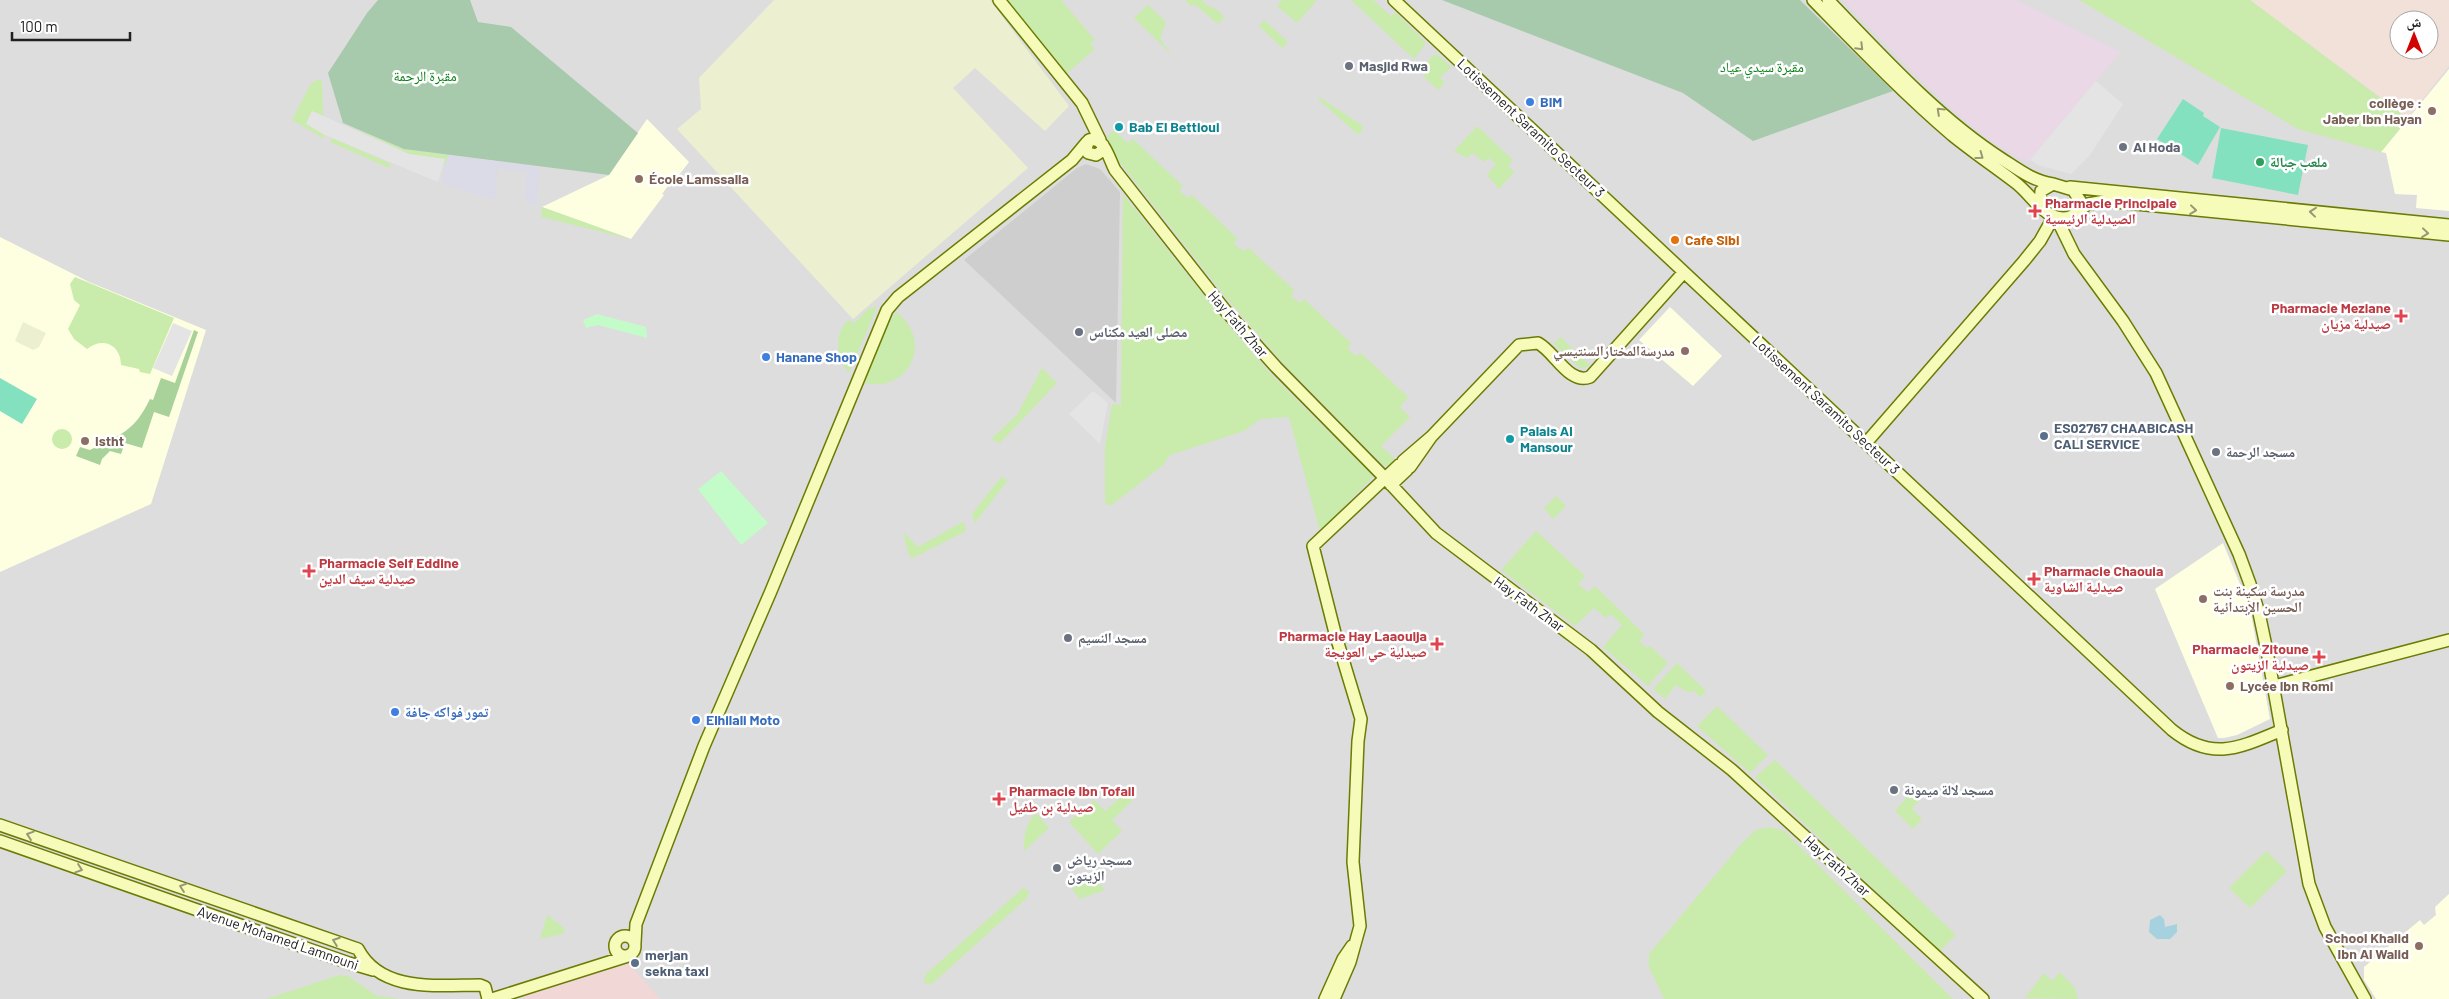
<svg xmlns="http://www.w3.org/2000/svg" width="2449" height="999" font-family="Barlow,'Noto Naskh Arabic',sans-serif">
<rect width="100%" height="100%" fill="#f1ede6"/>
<path fill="#dedddd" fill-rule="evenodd" d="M0 0H2449V999H0ZM2399 20H2429V50H2399Z"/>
<path fill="#f1d7d5" d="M628 963 660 999H524L525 994Z"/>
<path fill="#ead8e6" d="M1843 0H2016L2120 52 2027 163 1992 142 1956 113 1919 78Z"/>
<path fill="#feffe1" d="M2449 69V211L2416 208 2417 195 2395 194 2386 153 2381 152Z
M647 119 689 162 670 187 668 186 662 194 664 195 631 239 542 207 609 175Z
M0 237 89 282 206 330 151 504 0 572Z
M1670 307 1722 356 1693 386 1639 340Z
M2223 543 2250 608 2270 719 2237 735 2224 738H2218L2155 589Z
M2449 894V999H2376L2364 980V967L2420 920 2424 925 2436 915 2435 907Z"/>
<path fill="#cecece" d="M1086 164 1100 169 1120 192 1116 403 964 260 1077 168Z"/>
<path fill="#f2e1d9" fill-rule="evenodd" d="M2250 0H2449V66L2408 118ZM2399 20H2429V50H2399Z"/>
<path fill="#edefd1" d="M774 0H990L1069 106 1045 131 975 68 953 88 1028 168 853 319 677 129 701 109 699 78Z
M23 322 46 333 39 347 33 350 15 341Z"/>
<path fill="#c9ebab" d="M1008 0H1061L1095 40 1090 44 1095 49 1066 74Z
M1185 0H1201L1211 8 1212 6 1225 17 1218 24 1194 4 1191 6Z
M1282 0H1317L1297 23 1277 6Z
M1351 0H1373L1391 16 1395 12 1426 43 1414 59Z
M2079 0H2250L2408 119 2381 152 2298 129Z
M1148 5 1166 22 1160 39 1173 56 1134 18Z
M1264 20 1288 42 1282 48 1259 26Z
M1433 55H1438L1451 67 1440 78 1445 82 1438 90 1424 77 1429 59Z
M318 79 322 81 323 116 312 111 306 123 325 135 323 138 292 120 310 85Z
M1319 97 1363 126V129L1359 134 1356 133 1318 99Z
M343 123 404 149 448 155 445 165H443L445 159 409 154Z
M1477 126 1513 160 1508 166 1514 172 1499 189 1487 175 1496 164 1489 158 1484 162 1473 153 1467 158 1454 151Z
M1113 130 1128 143 1133 139 1183 186 1179 191 1188 198 1192 195 1237 238 1234 244 1243 251 1249 248 1294 290 1291 296 1300 303 1304 299 1351 343 1348 349 1356 356 1361 353 1408 397 1400 407 1410 417 1381 446 1395 459 1389 466 1383 465 1283 363 1228 300 1114 155 1107 137Z
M332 138 391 164 389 168 330 142Z
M1123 194 1217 312 1269 372 1372 475V478L1322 529 1319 528 1289 417 1260 419 1244 431 1170 455 1163 465 1112 505H1107L1105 502V447L1112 404 1121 405Z
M542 207 631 239 541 217Z
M75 277 174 318 150 374 140 372 139 369 121 365C121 345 103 336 87 349L74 339 68 329 80 305 74 300 70 284Z
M877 307 849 373C836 358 833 335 848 320L854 323 869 308Z
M896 312C934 340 910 393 865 383L864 380 885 329Z
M1560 337 1590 365 1588 367 1580 368 1554 344Z
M1042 368 1057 383 1000 443 995 442 992 438 1017 415Z
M52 439a10 10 0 1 1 20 0a10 10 0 1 1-20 0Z
M1001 477 1008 480 975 523 972 514Z
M1556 496 1566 506 1553 519 1544 508Z
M962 522 964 523 966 531 913 558 909 556 903 532 918 547Z
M1536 531 1585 576 1578 584 1588 592 1595 586 1644 634 1639 641 1647 648 1650 646 1668 663 1648 686 1603 647 1622 625 1611 614 1606 618 1594 608 1575 626 1501 570Z
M1677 663 1706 691 1700 697 1694 691 1687 692 1676 685 1665 699 1653 689Z
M1717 706 1768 755 1750 773 1697 726Z
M1775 760 1956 935 1940 951 1755 777Z
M1912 791 1921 798 1912 809 1922 819 1913 829 1895 811Z
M1125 793 1132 801 1112 820 1122 831 1098 854 1069 822 1094 800 1105 811Z
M1036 813 1049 828 1024 851C1023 838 1026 822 1036 813Z
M1770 827 1784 831 1953 999H1664L1649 967V954L1743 842 1756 830Z
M2266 851 2287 871 2250 908 2229 888Z
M1091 873 1105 890 1080 899 1072 889Z
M1023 888 1029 891 1027 898 932 984 924 983 925 975Z
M547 915 563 927 565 932 562 934 540 939Z
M2060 972 2075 988 2078 999 2025 998 2044 973 2052 981Z
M339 975 348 976 377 996 400 999H266Z"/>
<path fill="#a9d19a" d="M194 330 198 332 169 417 154 412 142 448 125 443 121 454 110 451 102 459 100 465 76 456 80 447 90 450C121 434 134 432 150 399L153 400 161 378 175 383Z"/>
<path fill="#a7caad" d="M378 0H470L478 22 511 27 638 133 609 175 404 149 343 123 328 73 367 13Z
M1442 0H1800L1893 91 1753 141 1683 93Z"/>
<path fill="#c3fbc9" d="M597 314 646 327 647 338 598 325 586 328 583 320Z
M721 471 768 523 741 545 698 489Z"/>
<path fill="#83e1bf" d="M2183 99 2204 113 2203 116 2220 127 2198 165 2157 139Z
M2221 128 2308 145 2298 195 2212 178Z
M0 378 37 399 22 424 0 411Z"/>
<path fill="#e4e4e4" d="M2096 81 2123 104 2090 155 2071 174 2038 165 2030 160Z
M312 111 409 154 445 159 438 182 325 135 306 124Z
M173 323 192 331 172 376 153 368Z
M1093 391 1108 403 1100 444 1069 414Z"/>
<path fill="#dbdae7" d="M448 155 540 167 536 205 525 202 527 172 498 169 495 200 441 183Z"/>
<path fill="#a6d1df" d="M2160 915 2164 919 2165 927 2177 924V932L2170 939H2157L2149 932 2150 920Z"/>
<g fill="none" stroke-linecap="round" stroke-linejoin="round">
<defs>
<path id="secondary" d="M999 0 1082 103 1100 140
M1394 0 2172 730C2212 762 2239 748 2282 730
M1813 0C1858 46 1903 93 1952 135 1973 152 1995 167 2016 183 2029 193 2039 210 2053 216 2066 221 2079 217 2081 202L2073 190 2053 184 2041 191 2040 205
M1828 0C1882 56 1937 117 2002 159 2019 170 2033 181 2053 184
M1103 145 1102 151 1096 155 1088 153 1086 148 1089 140C1104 135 1109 159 1115 170L1225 310 1276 367 1384 477 1436 533 1591 650 1658 712 1732 770 1983 999
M2070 187 2449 225
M2078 211 2088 204 2105 201 2449 235
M2056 217 2074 254 2123 321 2156 373 2239 554 2250 584 2259 613 2267 651 2309 884 2325 927 2365 999
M1431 437 1519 345 1538 343C1555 352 1569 385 1590 377L1684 272
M1866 443 2024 261 2040 241 2054 216
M1403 461 1431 437 1410 467
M1391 485 1407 470
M2274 686 2449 640
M0 825 358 949C381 993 438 985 480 985L485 987 488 999
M0 841 349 963 373 970
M615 946a10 10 0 1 1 20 0a10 10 0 1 1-20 0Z
M635 943 636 924 704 746 771 591 887 310 898 297 1072 160 1087 142
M492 999 628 956
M1325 999 1343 959 1352 946
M1334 999 1350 962 1360 926 1353 862 1358 741 1361 719 1335 633 1313 546 1400 464"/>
</defs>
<use href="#secondary" stroke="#6b7b03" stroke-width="14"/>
<use href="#secondary" stroke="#f6fbba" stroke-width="11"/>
</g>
<defs><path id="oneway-chevron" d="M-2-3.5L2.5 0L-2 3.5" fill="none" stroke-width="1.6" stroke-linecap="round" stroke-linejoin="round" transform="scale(1.25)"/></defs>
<g stroke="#969875">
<use href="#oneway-chevron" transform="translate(1860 47) rotate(45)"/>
<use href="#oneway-chevron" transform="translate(1940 111) rotate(-137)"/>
<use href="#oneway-chevron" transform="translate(1980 156) rotate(36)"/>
<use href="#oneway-chevron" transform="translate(2193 210) rotate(6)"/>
<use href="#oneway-chevron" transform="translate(2313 212) rotate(-174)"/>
<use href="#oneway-chevron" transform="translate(2425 233) rotate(6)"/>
<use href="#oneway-chevron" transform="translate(30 835) rotate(-161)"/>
<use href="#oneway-chevron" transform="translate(79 869) rotate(19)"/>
<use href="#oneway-chevron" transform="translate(183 887) rotate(-161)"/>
<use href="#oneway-chevron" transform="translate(336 941) rotate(-160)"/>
</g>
<g fill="#6b7280" stroke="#fff" stroke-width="2">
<circle cx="1349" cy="66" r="5"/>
<circle cx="2123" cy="147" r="5"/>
<circle cx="1079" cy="332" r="5"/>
<circle cx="2216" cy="452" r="5"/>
<circle cx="1068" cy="638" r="5"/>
<circle cx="1894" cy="790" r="5"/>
<circle cx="1057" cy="868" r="5"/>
</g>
<g fill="#3f7fe0" stroke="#fff" stroke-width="2">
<circle cx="1530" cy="102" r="5"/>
<circle cx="766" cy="357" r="5"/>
<circle cx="395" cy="712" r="5"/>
<circle cx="696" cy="720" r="5"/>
</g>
<g fill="#8d6e63" stroke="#fff" stroke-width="2">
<circle cx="2432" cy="111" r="5"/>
<circle cx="639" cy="179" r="5"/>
<circle cx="1685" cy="351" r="5"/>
<circle cx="85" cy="441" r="5"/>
<circle cx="2203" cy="599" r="5"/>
<circle cx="2230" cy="686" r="5"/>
<circle cx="2419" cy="946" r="5"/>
</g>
<g fill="#0f9aa8" stroke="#fff" stroke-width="2">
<circle cx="1119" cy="127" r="5"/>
<circle cx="1510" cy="439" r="5"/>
</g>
<circle fill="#2e9e5b" stroke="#fff" stroke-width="2" cx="2260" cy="162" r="5"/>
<g fill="#e0444e" stroke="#fff" stroke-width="2">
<path d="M2032.5 203.5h5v5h5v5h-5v5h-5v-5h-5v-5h5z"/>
<path d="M2398.5 308.5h5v5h5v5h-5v5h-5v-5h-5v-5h5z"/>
<path d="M306.5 563.5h5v5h5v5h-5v5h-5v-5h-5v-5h5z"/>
<path d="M2031.5 571.5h5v5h5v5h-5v5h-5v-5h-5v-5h5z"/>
<path d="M1434.5 636.5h5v5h5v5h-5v5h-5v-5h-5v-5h5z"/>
<path d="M2316.5 649.5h5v5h5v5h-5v5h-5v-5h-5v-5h5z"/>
<path d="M996.5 791.5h5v5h5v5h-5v5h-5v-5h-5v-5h5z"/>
</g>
<circle fill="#e8710a" stroke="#fff" stroke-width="2" cx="1675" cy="240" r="5"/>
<g fill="#5c6f8a" stroke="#fff" stroke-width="2">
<circle cx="2044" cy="436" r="5"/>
<circle cx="635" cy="963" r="5"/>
</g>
<g text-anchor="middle" stroke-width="5" stroke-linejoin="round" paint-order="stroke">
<g font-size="14" font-weight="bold" fill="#5b616d" stroke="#fff" text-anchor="start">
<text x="1359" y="71">Masjid Rwa</text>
<text x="2133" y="152">Al Hoda</text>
<text x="1089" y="337">مصلى العيد مكناس</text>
<text x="2226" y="457">مسجد الرحمة</text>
<text x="1078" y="643">مسجد النسيم</text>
<text x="1904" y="795">مسجد لالة ميمونة</text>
<text x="1067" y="865">مسجد رياض<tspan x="1067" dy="16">الزيتون</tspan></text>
</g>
<g font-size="14" fill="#098216" stroke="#fff">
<text x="1762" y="72">مقبرة سيدي عياد</text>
<text x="425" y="81">مقبرة الرحمة</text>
</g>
<g font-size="14" font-weight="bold" fill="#366cbe" stroke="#fff" text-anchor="start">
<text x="1540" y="107">BIM</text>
<text x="776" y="362">Hanane Shop</text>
<text x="405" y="717">تمور فواكه جافة</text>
<text x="706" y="725">Elhilali Moto</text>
</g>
<g font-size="14" font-weight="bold" fill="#785e54" stroke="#fff" text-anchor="start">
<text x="2422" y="108" text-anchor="end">collège :<tspan x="2422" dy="16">Jaber Ibn Hayan</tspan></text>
<text x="649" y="184">École Lamssalla</text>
<text x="1675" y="356" text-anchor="end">مدرسةالمختارالسنتيسي</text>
<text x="95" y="446">Istht</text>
<text x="2213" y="596">مدرسة سكينة بنت<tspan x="2213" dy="16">الحسين الإبتدائية</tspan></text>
<text x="2240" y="691">Lycée Ibn Romi</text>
<text x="2409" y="943" text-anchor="end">School Khalid<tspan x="2409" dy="16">Ibn Al Walid</tspan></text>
</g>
<g font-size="14" font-weight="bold" fill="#0d838f" stroke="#fff" text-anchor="start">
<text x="1129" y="132">Bab El Bettioui</text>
<text x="1520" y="436">Palais Al<tspan x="1520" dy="16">Mansour</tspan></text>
</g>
<g font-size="14" fill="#202020" stroke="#fff">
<text transform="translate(1531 128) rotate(43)" y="5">Lotissement Saramito Secteur 3</text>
<text transform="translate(1238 324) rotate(49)" y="5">Hay Fath Zhar</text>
<text transform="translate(1826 405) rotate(43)" y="5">Lotissement Saramito Secteur 3</text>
<text transform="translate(1529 604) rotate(36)" y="5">Hay Fath Zhar</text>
<text transform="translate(1837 866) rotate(42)" y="5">Hay Fath Zhar</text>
<text transform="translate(278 938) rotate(19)" y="5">Avenue Mohamed Lamnouni</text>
</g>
<g font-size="14" font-weight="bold" fill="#27864d" stroke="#fff" text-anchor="start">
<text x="2270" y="167">ملعب جبالة</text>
</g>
<g font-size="14" font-weight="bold" fill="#be3a42" stroke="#fff" text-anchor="start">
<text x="2045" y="208">Pharmacie Principale<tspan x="2045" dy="16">الصيدلية الرئيسية</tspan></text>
<text x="2391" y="313" text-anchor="end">Pharmacie Meziane<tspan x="2391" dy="16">صيدلية مزيان</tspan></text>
<text x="319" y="568">Pharmacie Seif Eddine<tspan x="319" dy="16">صيدلية سيف الدين</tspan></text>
<text x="2044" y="576">Pharmacie Chaouia<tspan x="2044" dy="16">صيدلية الشاوية</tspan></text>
<text x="1427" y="641" text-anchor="end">Pharmacie Hay Laaouija<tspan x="1427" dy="16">صيدلية حي العويجة</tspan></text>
<text x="2309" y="654" text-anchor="end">Pharmacie Zitoune<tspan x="2309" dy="16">صيدلية الزيتون</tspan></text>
<text x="1009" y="796">Pharmacie Ibn Tofail<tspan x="1009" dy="16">صيدلية بن طفيل</tspan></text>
</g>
<g font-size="14" font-weight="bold" fill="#c56008" stroke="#fff" text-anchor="start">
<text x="1685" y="245">Cafe Sibi</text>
</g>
<g font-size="14" font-weight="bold" fill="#4e5e75" stroke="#fff" text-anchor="start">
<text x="2054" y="433">ES02767 CHAABICASH<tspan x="2054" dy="16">CALI SERVICE</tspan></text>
<text x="645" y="960">merjan<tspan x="645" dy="16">sekna taxi</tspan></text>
</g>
</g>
<g transform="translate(2414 35)"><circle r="24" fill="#ffffff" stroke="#a6a6a6"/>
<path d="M0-4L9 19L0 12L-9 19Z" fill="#d00500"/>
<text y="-8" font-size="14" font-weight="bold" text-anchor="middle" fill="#202020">ش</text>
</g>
<path d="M12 32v8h118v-8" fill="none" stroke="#202020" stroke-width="2.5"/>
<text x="20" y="32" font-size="15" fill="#202020" stroke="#ffffff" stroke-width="4" paint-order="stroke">100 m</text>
</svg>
